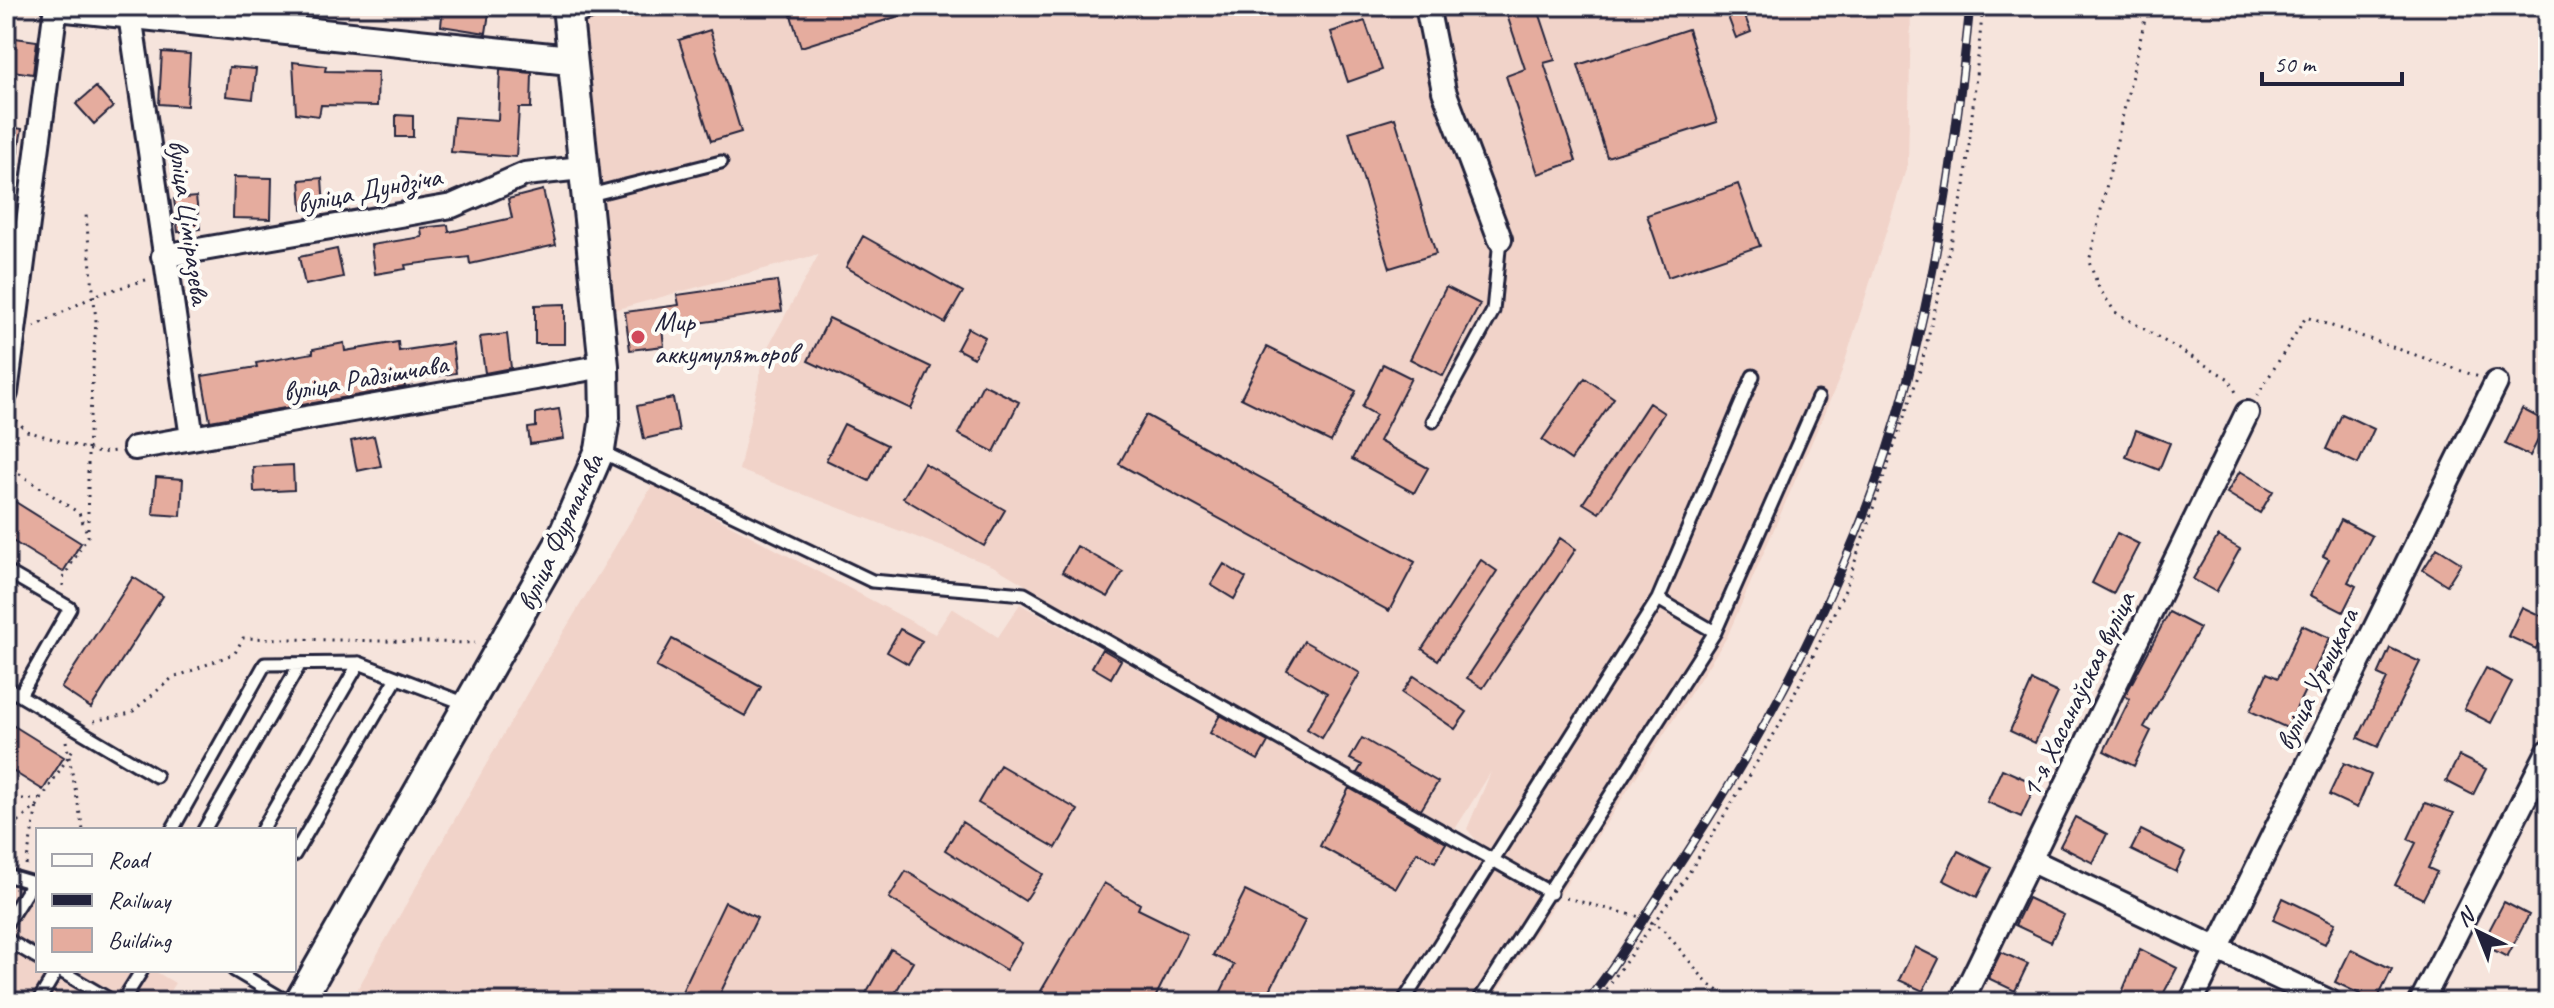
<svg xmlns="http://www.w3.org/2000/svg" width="2554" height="1008" font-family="Caveat,sans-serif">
<rect width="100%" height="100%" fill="#f6e4dc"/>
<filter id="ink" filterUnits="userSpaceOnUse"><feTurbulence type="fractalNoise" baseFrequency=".0125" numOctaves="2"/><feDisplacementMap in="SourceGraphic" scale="16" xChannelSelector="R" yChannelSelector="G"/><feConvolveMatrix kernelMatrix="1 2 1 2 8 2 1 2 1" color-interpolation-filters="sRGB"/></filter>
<g filter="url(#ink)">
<path fill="#f1d3c9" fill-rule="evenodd" d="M584 6H1911L1908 163 1840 377 1727 637 1490 1002H350L534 681 653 484 935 634 952 608 998 637 1020 604 1446 841 1452 834 993 566 739 470 765 352 819 254 614 310 576 44ZM1491 772 1467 829 1509 881 1452 834Z
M6 882 38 902V970H153L175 983 163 1002H6Z"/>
<path fill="#e5ac9e" stroke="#22223b" stroke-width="2" d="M443 6H490L486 33 441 26Z
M788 6H920L921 9 801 47Z
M1504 6H1537L1555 60 1544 63 1576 161 1538 174 1506 76 1525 69Z
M1724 6H1741L1751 32 1736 38Z
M1365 21 1382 70 1348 82 1331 32Z
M1688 29 1717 122 1607 157 1578 65Z
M710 30 741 132 711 141 679 40Z
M8 37 37 41 33 74 6 70Z
M162 52 190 54 187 106 159 104Z
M293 62 326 66 325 71 378 72 377 106 321 105 319 116 296 113Z
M229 67 256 69 253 99 226 96Z
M500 70 532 73 531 108H519L516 157 451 152 454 117 498 120Z
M96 87 113 107 94 124 76 104Z
M396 115 413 116V137H396Z
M1395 118 1436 254 1390 268 1349 132Z
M6 126 22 129 14 173 6 172Z
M234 177 272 178 271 219 233 218Z
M322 178 324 208 302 210 300 180Z
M1738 184 1760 246 1668 277 1647 215Z
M543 190 556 245 470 264 469 257 405 265 406 269 375 274 371 245 422 237 421 228 448 225 449 232 512 218 508 199Z
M196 197 200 229 178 232 174 199Z
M863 236 963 292 945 323 846 267Z
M337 249 343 277 305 285 299 257Z
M777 281 782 311 662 328 664 346 630 350 625 312 679 305 677 295Z
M1446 287 1480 304 1443 376 1410 359Z
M565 304V344H535V305Z
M829 318 931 367 911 409 808 361Z
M968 328 985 337 974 358 957 349Z
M507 334 511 368 485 373 480 337Z
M398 342 399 351 452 343 456 373 404 381 405 387 210 421 202 376 257 367 256 363 313 353V349L344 343 345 351Z
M1267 347 1356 391 1331 442 1241 398Z
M1383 364 1411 378 1379 441 1428 468 1414 493 1352 459 1376 415 1362 407Z
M1585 378 1614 398 1571 460 1542 440Z
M983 384 1019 402 994 452 958 434Z
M673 398 679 431 644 439 637 406Z
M1649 403 1664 413 1599 513 1583 503Z
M559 409 564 439 530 444 528 428 536 427V413Z
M2522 409 2547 422 2530 456 2505 444Z
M2342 414 2374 429 2358 464 2326 449Z
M1146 415 1415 562 1389 611 1119 464Z
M844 424 887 445 869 481 826 460Z
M2136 430 2170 443 2159 470 2126 457Z
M374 436 381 466 357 471 351 441Z
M924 463 1005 510 984 546 903 498Z
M293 465 294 490 254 492 253 467Z
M2240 471 2273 491 2260 513 2227 493Z
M156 477 183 479 181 516 153 514Z
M6 496 81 543 63 572 6 537Z
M2341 520 2372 536 2348 582 2356 586 2343 612 2310 595 2329 559 2323 556Z
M2117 533 2139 544 2113 594 2092 583Z
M2218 536 2240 549 2216 592 2193 579Z
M1560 538 1576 549 1483 688 1467 678Z
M1077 546 1123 572 1108 597 1062 572Z
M2437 548 2461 563 2447 585 2423 570Z
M1481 560 1497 571 1438 660 1422 649Z
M1224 564 1246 578 1234 599 1211 585Z
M133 577 163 596 91 708 61 688Z
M2522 607 2548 619 2536 649 2508 636Z
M2169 612 2200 628 2144 727 2151 731 2134 766 2104 751 2130 699 2125 696Z
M2302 625 2330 638 2287 728 2250 711 2267 673 2278 678Z
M900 629 922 641 908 664 887 652Z
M672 639 761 687 745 716 656 667Z
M1304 641 1360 673 1322 738 1307 729 1327 693 1287 670Z
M2390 648 2420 662 2378 747 2358 738 2387 679 2378 675Z
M1102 649 1121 660 1111 678 1092 667Z
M2486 668 2512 682 2491 723 2464 709Z
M1414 676 1467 712 1455 729 1402 693Z
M2032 681 2058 693 2035 743 2010 731Z
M1220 715 1268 742 1258 760 1210 733Z
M6 721 64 757 43 790 6 767Z
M1362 738 1438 782 1421 810 1357 773 1362 765 1350 759Z
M2459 756 2486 769 2473 795 2446 781Z
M2344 763 2371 775 2357 808 2329 795Z
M1000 765 1078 810 1056 848 978 803Z
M2002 769 2036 784 2021 817 1987 802Z
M1349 788 1446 843 1435 862 1417 852 1396 888 1320 846Z
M2425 803 2454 813 2428 868 2437 872 2423 899 2395 885 2416 843 2408 839Z
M2075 817 2107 834 2093 863 2060 846Z
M962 822 1043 874 1025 901 945 850Z
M2141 830 2185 852 2176 872 2131 850Z
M1958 851 1992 868 1977 897 1943 880Z
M906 871 1022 943 1006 970 889 898Z
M1104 883 1140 904 1138 909 1187 933 1153 1002H1058L1041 991Z
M1245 891 1305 921 1264 1002H1216L1234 965 1213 955Z
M2028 898 2064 915 2051 942 2015 925Z
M2283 898 2335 923 2325 944 2273 920Z
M725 902 757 918 716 1002H677Z
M2504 902 2529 915 2507 957 2482 944Z
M1915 947 1939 959 1923 991 1899 980Z
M891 949 913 962 890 1002H861Z
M2140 949 2177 968 2159 1002H2118Z
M2351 949 2392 969 2376 1002 2335 982Z
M2001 952 2028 964 2015 991 1988 978Z"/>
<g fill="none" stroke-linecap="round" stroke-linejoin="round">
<defs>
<path id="service" d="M569 20 609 6
M586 196 721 162
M1433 421 1493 311 1500 239
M600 451 872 581 1024 594 1551 893
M6 571 70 608 20 695
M1658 599 1715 632 1818 398
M6 687 156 776
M172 830 265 664 359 663 466 704
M204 830 300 664
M262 830 359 663
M294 855 397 678
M6 875 37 884
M6 924 32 883
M6 939 38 958
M59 970 114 1002
M234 970 288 1002
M38 1002 57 970
M122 1002 142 970
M1403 1002 1658 599 1753 376
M1478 1002 1715 632"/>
<path id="minor" d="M1427 6 1444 91 1500 239
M130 15 192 438
M163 256 452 206 525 174 582 168
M6 393 56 6
M135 448 604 366
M2030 860 2330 1002
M1961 1002 2247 413
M2191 1002 2496 383
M2421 1002 2548 752"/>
<path id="tertiary" d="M58 6 570 60
M299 1002 559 545 600 450 605 417 604 366 567 6"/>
</defs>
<use href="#service" stroke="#22223b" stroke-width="17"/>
<use href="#minor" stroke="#22223b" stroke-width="28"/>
<use href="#tertiary" stroke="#22223b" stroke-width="34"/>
<path stroke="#22223b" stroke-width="3" stroke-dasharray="2 6" stroke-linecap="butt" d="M2148 6 2089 262 2099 288 2115 312 2229 379 2238 396
M34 327 96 295 149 279
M2257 396 2306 317 2479 377
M10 414 27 431 99 453 116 451
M6 465 79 513 87 533
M63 586V578L88 536V448L96 321 86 215
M94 721 131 713 171 679 235 653 243 638 475 643
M66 741 83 830
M6 799H42
M6 832 37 806 75 746
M26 865 37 806
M1566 898 1644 918 1663 929 1709 985 1738 1002
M1597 1002 1687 876 1779 726 1846 588 1920 370 1965 186 1983 6"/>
<use href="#service" stroke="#fdfcf7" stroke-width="11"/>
<use href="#minor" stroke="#fdfcf7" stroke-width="22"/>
<use href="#tertiary" stroke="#fdfcf7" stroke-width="28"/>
<defs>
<path id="rail" d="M1586 1002C1614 968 1637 929 1661 892 1764 740 1860 561 1907 382 1940 259 1957 132 1970 6"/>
</defs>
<use href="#rail" stroke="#22223b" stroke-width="9"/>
<use href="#rail" stroke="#fdfcf7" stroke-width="6" stroke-dasharray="18" stroke-linecap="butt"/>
</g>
</g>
<circle fill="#d1495b" stroke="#fdfcf7" stroke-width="3" cx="638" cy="337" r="8"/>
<g text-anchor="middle" stroke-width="8" stroke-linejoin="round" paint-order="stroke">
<g font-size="28" fill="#22223b" stroke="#fdfcf7">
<text transform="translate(369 189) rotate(-11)" y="10">вуліца Дундзіча</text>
<text transform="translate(190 222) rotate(82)" y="10">вуліца Ціміразева</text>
<text transform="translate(365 377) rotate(-10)" y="10">вуліца Радзішчава</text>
<text transform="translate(559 532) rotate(-65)" y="10">вуліца Фурманава</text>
<text transform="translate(2316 679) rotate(-64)" y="10">вуліца Урыцкага</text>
<text transform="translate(2077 694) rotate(-64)" y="10">1-я Хасанаўская вуліца</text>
</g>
<g font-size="28" fill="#22223b" stroke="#fdfcf7" text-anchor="start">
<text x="654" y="331">Мир<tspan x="654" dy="32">аккумуляторов</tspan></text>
</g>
</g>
<rect width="2554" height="1008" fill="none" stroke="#fdfcf7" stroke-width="32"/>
<rect x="16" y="16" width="2522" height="976" fill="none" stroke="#22223b" stroke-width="3" filter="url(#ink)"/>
<rect x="36" y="828" width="260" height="144" fill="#fdfcf7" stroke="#a5a5ac" stroke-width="2"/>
<rect x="52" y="854" width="40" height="12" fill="#fdfcf7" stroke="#a5a5ac" stroke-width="2"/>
<text x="108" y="868" font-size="24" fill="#22223b">Road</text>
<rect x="52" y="894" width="40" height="12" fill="#22223b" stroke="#a5a5ac" stroke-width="2"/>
<text x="108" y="908" font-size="24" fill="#22223b">Railway</text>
<rect x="52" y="928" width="40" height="24" fill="#e5ac9e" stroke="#a5a5ac" stroke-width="2"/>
<text x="108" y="948" font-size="24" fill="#22223b">Building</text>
<g transform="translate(2478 932) rotate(317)" stroke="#fdfcf7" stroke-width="6" paint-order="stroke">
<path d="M0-6L14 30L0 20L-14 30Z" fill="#22223b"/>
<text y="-12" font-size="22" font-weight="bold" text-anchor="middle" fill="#22223b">N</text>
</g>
<path d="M2262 72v12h140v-12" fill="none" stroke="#22223b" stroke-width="4"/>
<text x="2274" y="72" font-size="24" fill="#22223b" stroke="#fdfcf7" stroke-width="6" paint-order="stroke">50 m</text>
</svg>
